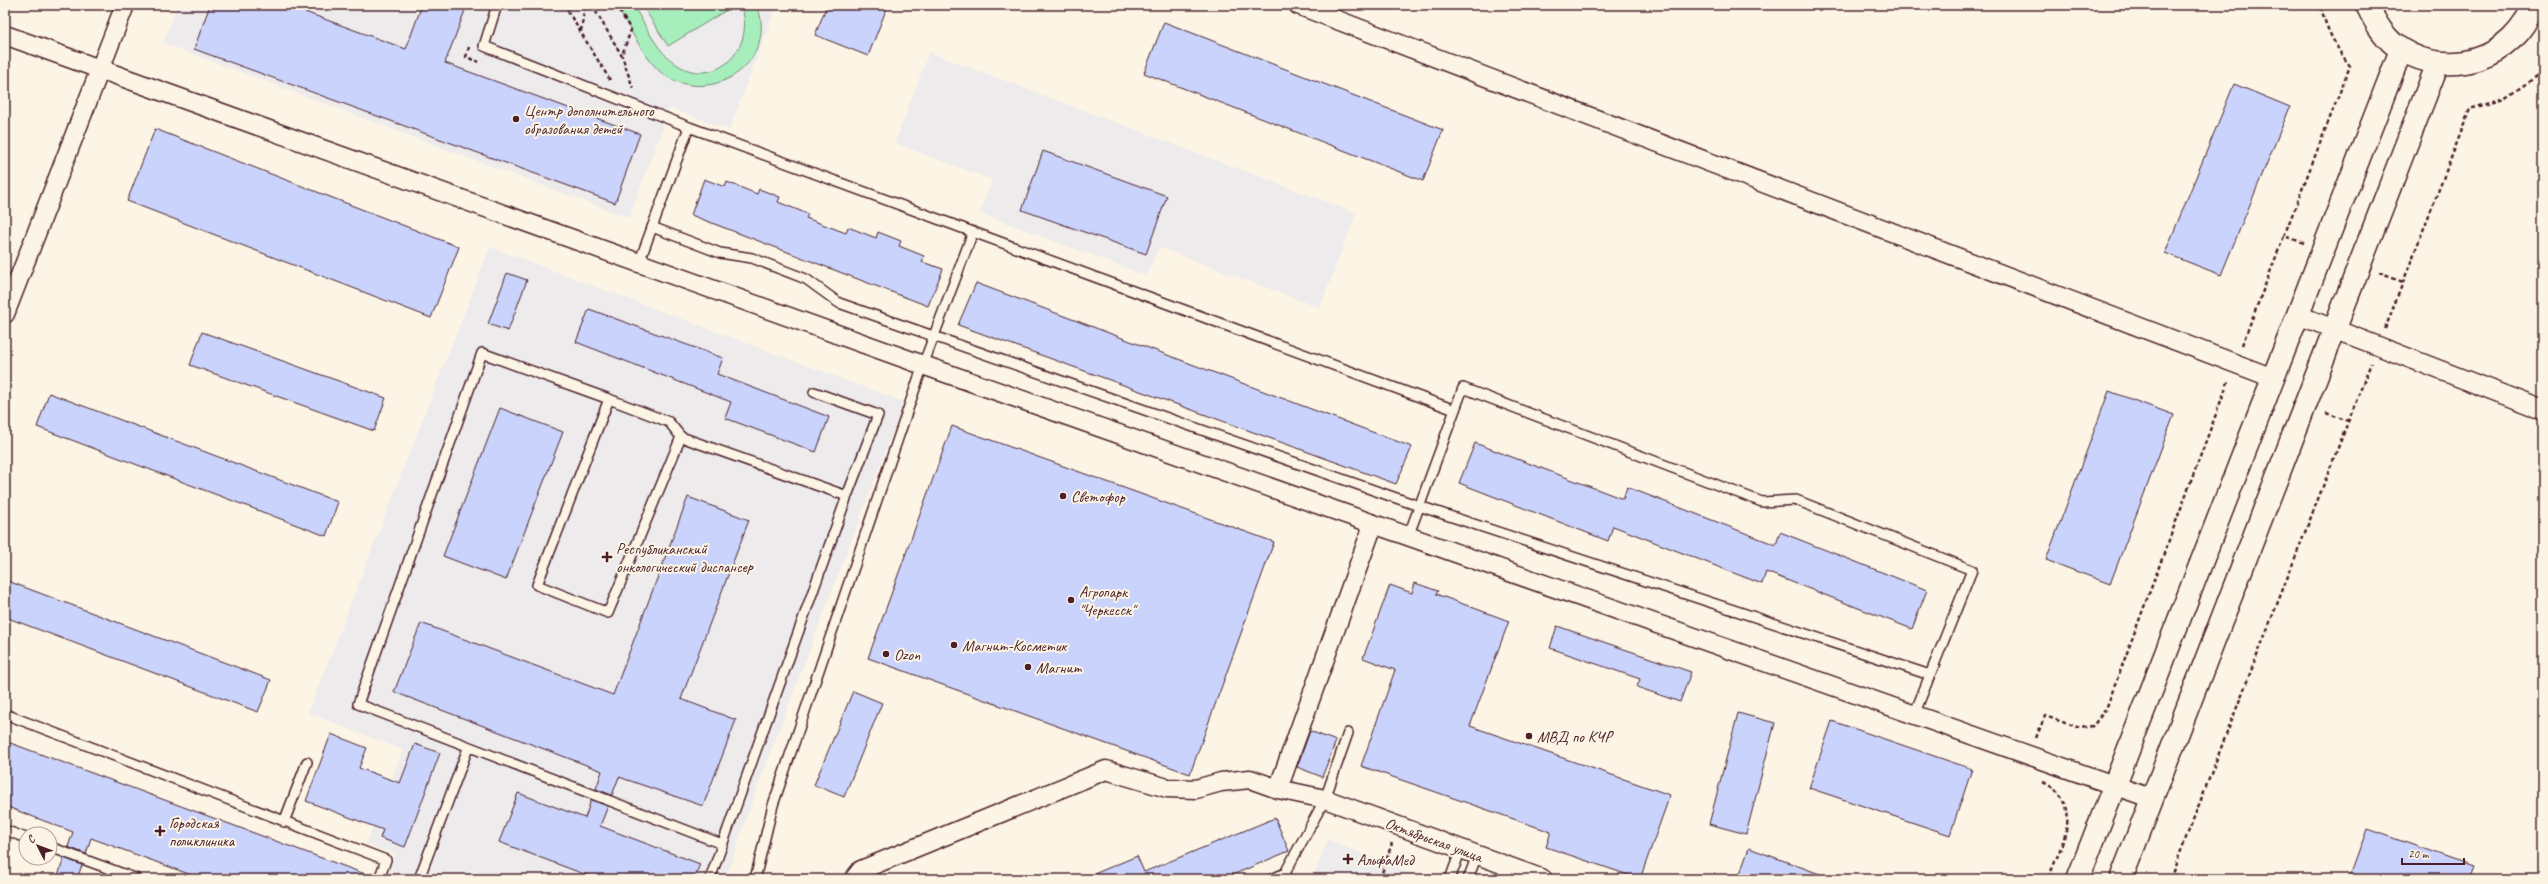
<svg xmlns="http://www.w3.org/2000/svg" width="2548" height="884" font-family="Caveat,sans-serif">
<rect width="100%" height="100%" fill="#fcf5e5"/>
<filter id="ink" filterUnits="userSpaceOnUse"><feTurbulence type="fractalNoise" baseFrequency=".025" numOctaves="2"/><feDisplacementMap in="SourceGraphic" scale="8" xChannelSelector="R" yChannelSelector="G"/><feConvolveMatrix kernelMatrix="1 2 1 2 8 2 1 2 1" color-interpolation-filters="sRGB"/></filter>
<g filter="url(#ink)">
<path fill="#edebec" d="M177 5H777L729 130 670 108 629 218 163 43Z
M929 52 1356 213 1320 308 1159 247 1147 276 980 213 992 180 895 143Z
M490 247 904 402 757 788 726 879H386L395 854 366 844 403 750 308 713Z
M1328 840 1426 879H1312Z"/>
<path fill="#a6efbd" stroke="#788774" d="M616 5H633C645 24 656 51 676 64 715 90 757 49 741 5H757C778 59 718 104 669 78 648 67 629 26 616 5Z
M642 5H733V6L668 46Z"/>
<path fill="#c9d3fb" stroke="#4a1f2b" d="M210 5H286L406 49 422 5H467L445 63 640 134 615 203 194 49Z
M827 5H888L868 56 815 35Z
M1164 22 1443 130 1423 181 1144 73Z
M2234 84 2290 107 2221 275 2165 253Z
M155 129 459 247 431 318 127 201Z
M1043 151 1167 196 1146 254 1022 210Z
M704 179 725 187 727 182 757 194 759 189 780 197 778 202 808 214 806 218 846 233 848 227 876 238 878 232 901 241 899 246 924 256 922 262 943 269 928 306 691 215Z
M507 273 527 280 508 331 488 324Z
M976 283 1412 447 1396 484 958 325Z
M589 309 723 358 717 374 829 417 816 452 725 418 731 402 576 342Z
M202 332 386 398 374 431 190 365Z
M2109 391 2174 415 2110 584 2046 560Z
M49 393 338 502 326 536 37 427Z
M500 408 563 432 506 580 443 556Z
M952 426 1274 542 1190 774 868 658Z
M1475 443 1623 499 1627 487 1776 545 1780 532 1927 590 1912 629 1766 572 1762 584 1613 526 1608 541 1459 483Z
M688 497 749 520 681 699 736 720 703 806 619 777 612 795 596 789 602 771 394 692 421 623 613 695Z
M5 580 271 680 258 712 5 617Z
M1415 583 1438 591 1436 594 1509 621 1470 726 1670 795 1640 879 1546 847 1551 832 1361 766 1395 670 1363 658 1390 585 1412 593Z
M1557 626 1691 672 1680 702 1637 687 1640 679 1550 648Z
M853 691 882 703 844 797 814 785Z
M1738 713 1775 723 1746 834 1709 824Z
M1832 721 1972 769 1950 835 1809 788Z
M1310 731 1336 741 1322 777 1297 767Z
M331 734 367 748 359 768 400 783 415 744 440 753 405 847 380 838 383 830 306 801Z
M5 741 373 877V879H202L91 838 86 854 68 847 73 832 5 806Z
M518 793 585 818 591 800 608 806 600 826 700 864 694 879H597L499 842Z
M1275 818 1289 851 1223 879H1082L1137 856 1144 872Z
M2367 829 2473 866 2468 879H2349Z
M1749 848 1828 877V879H1738Z
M64 858 82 865 77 879H57Z"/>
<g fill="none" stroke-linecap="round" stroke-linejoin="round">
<defs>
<path id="lane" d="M497 5 484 46 689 127
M652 227 720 253 752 258 806 279 839 303 1419 506 1930 675
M639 263 689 127 973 232
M814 392 878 415 847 496
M609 399 482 353 358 704 722 844
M681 437 608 613 537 585 609 399 669 422 681 437 847 496 710 879
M1408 537 1463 388 1762 502 1796 500 1972 570 1914 715
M5 714 386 860 379 879
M284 822 307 762
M5 830 26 838
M50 847 137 879
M419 879 468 748
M755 879 773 805 923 365 973 232 1455 410
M1272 879 1285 873 1325 799 1348 733
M1450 879 1461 849
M1468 879 1477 855
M1501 879 1506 865"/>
<path id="street" d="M1298 5 2273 378
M5 35 923 365 2153 799
M5 314 125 5
M2298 315 2543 410
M1278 789 1373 525
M854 879 861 870 1106 770 1167 788 1196 789 1221 782 1250 779 1278 789 1325 799 1543 879"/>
<path id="secondary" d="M2367 5C2375 22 2385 40 2402 50 2449 79 2515 59 2533 5
M2078 879 2401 50
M2121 879 2438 63"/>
</defs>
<use href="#lane" stroke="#4a1f2b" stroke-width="12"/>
<use href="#street" stroke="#4a1f2b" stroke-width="21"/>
<use href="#secondary" stroke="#4a1f2b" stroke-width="25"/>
<path stroke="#4a1f2b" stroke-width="2.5" stroke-dasharray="4 3" stroke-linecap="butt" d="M564 5 610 80
M592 5 622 56 633 88
M616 5 631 30 622 55
M567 9 572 5
M581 31 585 5
M469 47 466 57 479 62
M2304 243 2284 236 2350 66C2337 49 2324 26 2321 5
M2379 273 2403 282
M2385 329 2470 109 2504 99 2543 72
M2242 345 2284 236
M2326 413 2348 421
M2036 738 2045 716 2080 728 2093 726 2106 709 2228 382
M2043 782C2087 803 2061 845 2048 879
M1380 879 1392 843
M2170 879 2371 363"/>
<use href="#lane" stroke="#fcf5e5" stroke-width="9"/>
<use href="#street" stroke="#fcf5e5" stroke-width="18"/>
<use href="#secondary" stroke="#fcf5e5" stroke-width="22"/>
</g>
</g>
<g fill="#4a1f2b" stroke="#fcf5e5" stroke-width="1.5">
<circle cx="516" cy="119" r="4"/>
<circle cx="1063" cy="496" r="4"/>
<path d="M605 551h4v4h4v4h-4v4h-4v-4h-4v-4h4z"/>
<circle cx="1071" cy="600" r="4"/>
<circle cx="954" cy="645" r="4"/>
<circle cx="886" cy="654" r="4"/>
<circle cx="1028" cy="667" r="4"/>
<circle cx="1529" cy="736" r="4"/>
<path d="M158 825h4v4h4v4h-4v4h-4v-4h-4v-4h4z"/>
<path d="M1346 853h4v4h4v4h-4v4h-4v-4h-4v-4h4z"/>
</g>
<g text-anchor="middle" stroke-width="4" stroke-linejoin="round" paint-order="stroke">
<g font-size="16" fill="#4a1f2b" stroke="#fcf5e5" text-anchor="start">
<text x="524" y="116">Центр дополнительного<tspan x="524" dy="18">образования детей</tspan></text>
<text x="1071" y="502">Светофор</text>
<text x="616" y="554">Республиканский<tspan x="616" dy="18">онкологический диспансер</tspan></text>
<text x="1079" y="597">Агропарк<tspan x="1079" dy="18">"Черкесск"</tspan></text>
<text x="962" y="651">Магнит-Косметик</text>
<text x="894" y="660">Ozon</text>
<text x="1036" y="673">Магнит</text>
<text x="1537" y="742">МВД по КЧР</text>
<text x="169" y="828">Городская<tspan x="169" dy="18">поликлиника</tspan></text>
<text x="1357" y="865">АльфаМед</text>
</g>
<g font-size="16" fill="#4a1f2b" stroke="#fcf5e5">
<text transform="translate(1434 839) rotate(20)" y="6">Октябрьская улица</text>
</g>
</g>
<rect width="2548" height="884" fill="none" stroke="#fcf5e5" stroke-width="20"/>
<rect x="10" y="10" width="2528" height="864" fill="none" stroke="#4a1f2b" stroke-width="1.5" filter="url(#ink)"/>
<g transform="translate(38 846) rotate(312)"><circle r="19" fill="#fcf5e5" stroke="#b59f9b"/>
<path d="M0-3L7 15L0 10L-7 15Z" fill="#4a1f2b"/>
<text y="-6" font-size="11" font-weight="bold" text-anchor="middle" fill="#4a1f2b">С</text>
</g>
<path d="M2402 858v6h62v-6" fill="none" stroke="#4a1f2b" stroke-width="2"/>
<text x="2408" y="858" font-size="12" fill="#4a1f2b" stroke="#fcf5e5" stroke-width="3" paint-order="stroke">20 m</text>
</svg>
